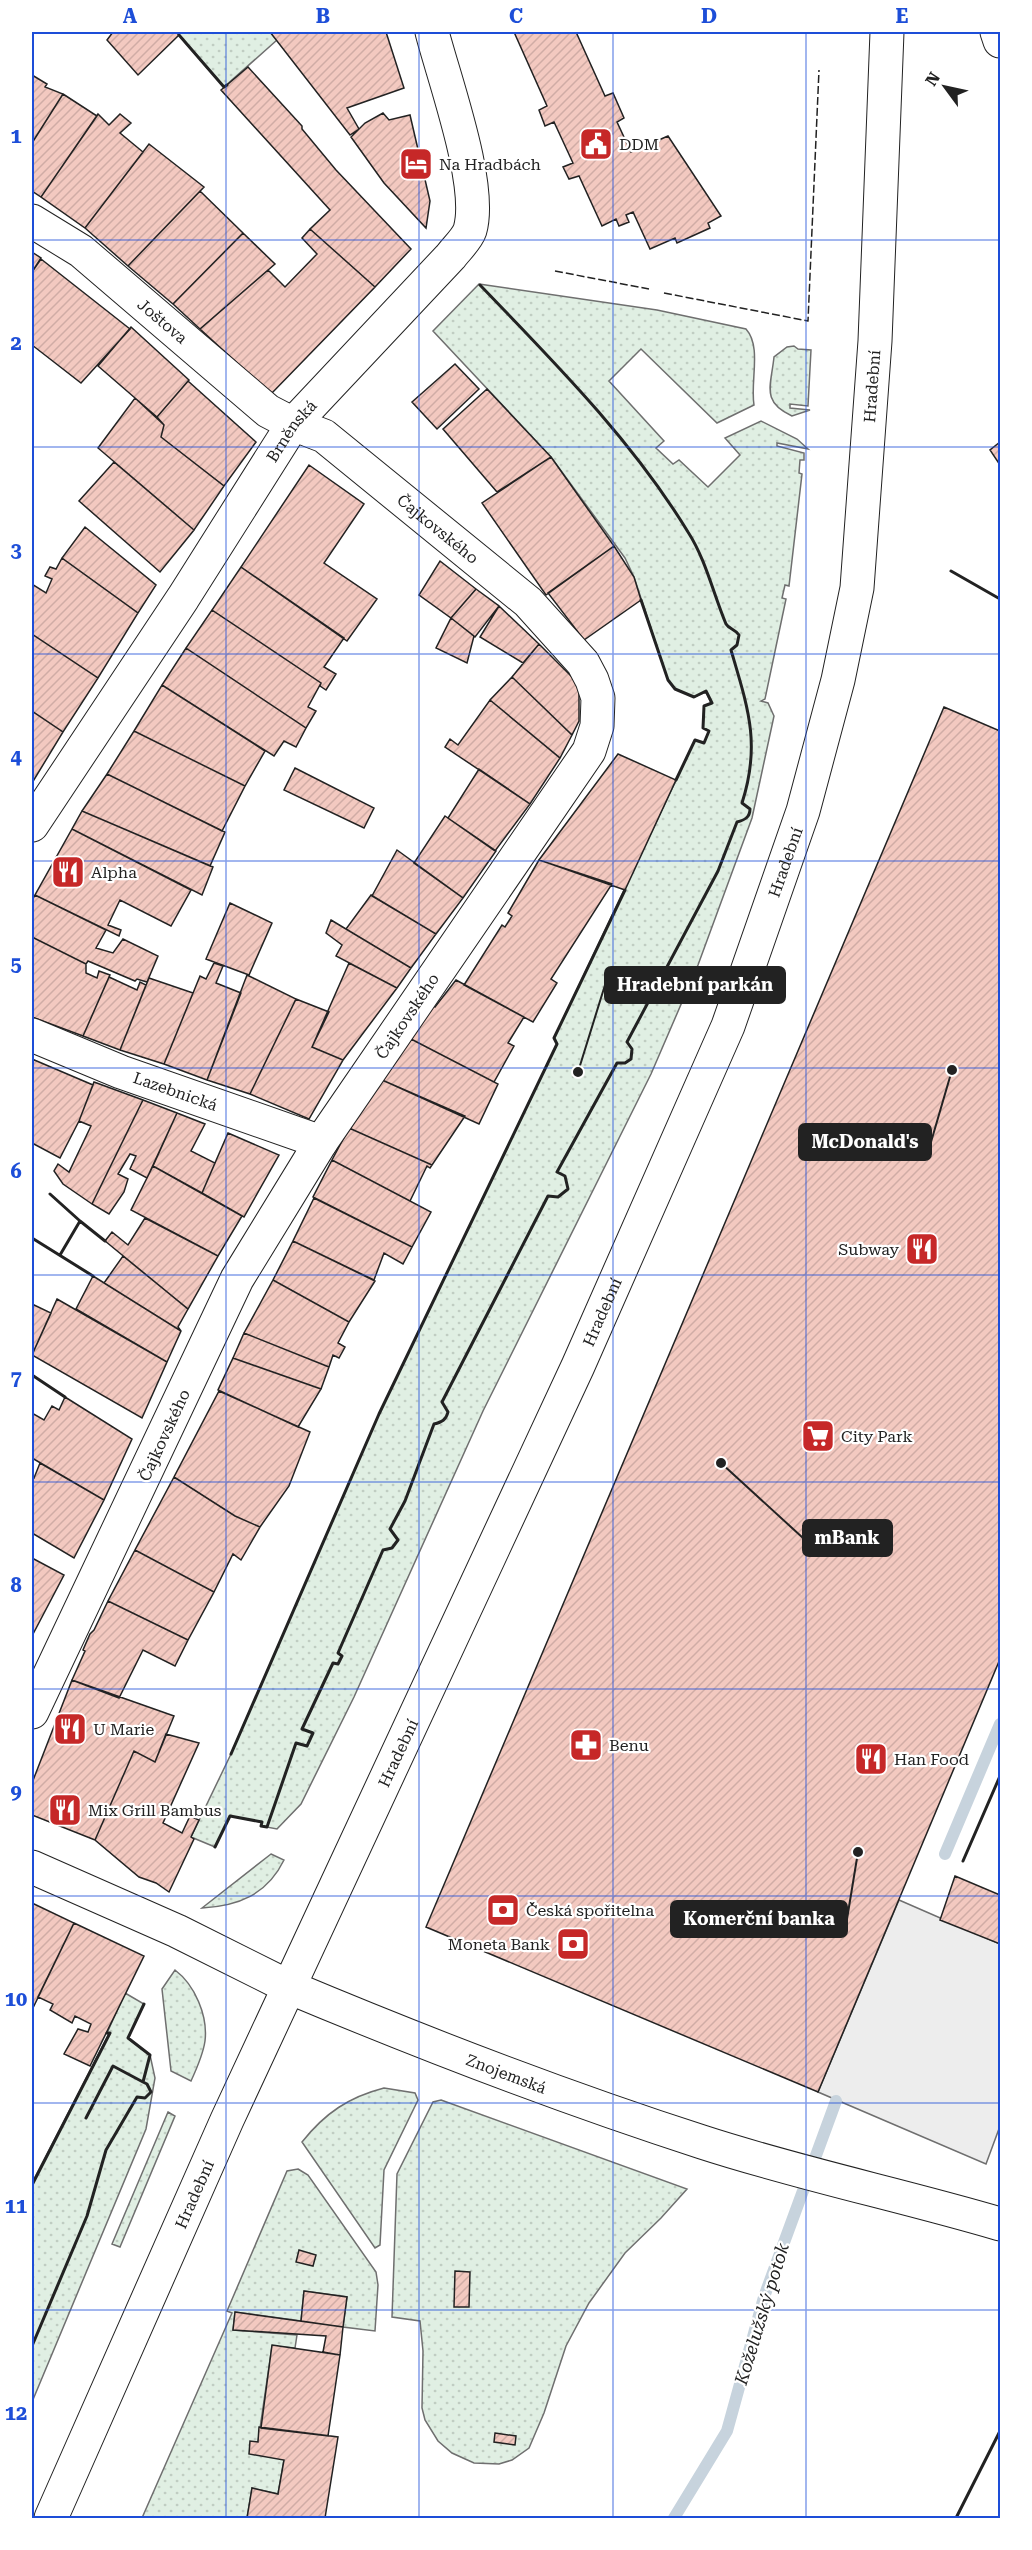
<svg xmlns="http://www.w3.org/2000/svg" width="1032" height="2550" font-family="'Roboto Serif',serif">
<defs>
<pattern id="green-dots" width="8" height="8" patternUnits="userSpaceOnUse" patternTransform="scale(1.5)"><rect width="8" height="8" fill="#e0efe3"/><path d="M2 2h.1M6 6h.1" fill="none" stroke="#c0cdc2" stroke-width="1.8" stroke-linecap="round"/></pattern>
<pattern id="building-hatch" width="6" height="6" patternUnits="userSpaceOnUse" patternTransform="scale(1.5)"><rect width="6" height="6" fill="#f3c9c0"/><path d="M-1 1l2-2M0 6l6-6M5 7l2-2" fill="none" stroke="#d0aca5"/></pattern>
</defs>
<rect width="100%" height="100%" fill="#fff"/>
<path fill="url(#green-dots)" stroke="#6f6f6f" stroke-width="1.5" d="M176 32H270L277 40 224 87Z
M479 284 657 310 746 329C762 347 750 381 754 405L717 423 641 349 609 381 664 441 656 448 673 464 679 460 708 487 740 455 725 438 761 421 797 439 808 449 777 443V446L804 453V460H800L799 473 802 474 789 586 785 585 782 598 786 599 765 699 761 701 768 703 774 716 752 818 698 965 651 1074 483 1411 354 1697 301 1804 277 1829 261 1826V1822L230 1816 215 1847 191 1837 231 1754 379 1414 557 1044 554 1038 695 740 704 743 709 731 703 728 704 706 711 703 706 692 694 697 675 689 668 680 634 577 625 558 551 457 433 331Z
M794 346 798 349 811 350 808 406 790 404V408L810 410 792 416C761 402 771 386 774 357L787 347Z
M271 1854 284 1860C267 1895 238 1906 202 1908Z
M175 1970C195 1985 208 2016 205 2041 203 2055 197 2068 191 2081L171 2071 162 1989Z
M125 1993 144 2004 128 2038 150 2055 155 2078 146 2129 32 2402V2183L109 2034 107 2033Z
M384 2088 415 2093 418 2100 384 2170 380 2245 375 2248 302 2142C325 2113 349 2097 384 2088Z
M441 2100 687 2189 661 2218 625 2253 589 2303 566 2346 544 2413 529 2448 512 2460 499 2464 474 2463 452 2453 438 2441 425 2420 422 2408 423 2351 420 2321 392 2317 397 2174 433 2102Z
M168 2112 175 2116 120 2247 112 2244Z
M298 2169 308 2175 376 2272 378 2285 375 2331 343 2327 347 2297 304 2291 301 2321 235 2312 233 2330 297 2335 295 2348 272 2346 258 2442 284 2460 278 2494 252 2488 247 2518H142L232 2313 227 2311 287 2171Z"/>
<path fill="#ededed" stroke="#6f6f6f" stroke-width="1.5" d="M899 1900 1000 1944V2126L986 2164 818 2092Z"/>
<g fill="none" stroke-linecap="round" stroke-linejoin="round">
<path stroke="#c7d3dd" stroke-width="12" d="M945 1854 1000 1724
M674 2518 727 2431 764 2297 836 2101"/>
</g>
<path fill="url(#building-hatch)" stroke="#222" stroke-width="1.5" d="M113 32H176L179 35 138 75 107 40Z
M270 32H386L404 88 347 108 359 129 350 135Z
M514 32H576L605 96 613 93 624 118 617 122 631 152 668 136 721 216 708 223 710 228 677 243 675 238 650 249 633 212 626 215 629 222 619 226 616 219 602 226 579 176 569 179 563 167 573 163 554 122 545 126 539 110 547 106Z
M248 67 302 126V129L336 170 411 249 375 287 310 229 330 210 221 90Z
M32 75 47 84 45 87 63 94 32 143Z
M63 94 97 116 41 197 32 191V143Z
M383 113 389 120 410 115 430 201 426 228 384 183 351 137 365 123Z
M98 114 109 125 120 114 131 123 120 133 143 152 85 228 41 197Z
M149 144 204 187 128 266 85 228Z
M200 191 243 233 173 304 128 266Z
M310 229 375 287 271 394 200 329 268 270 285 287 317 254 302 238Z
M243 233 275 264 200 329 173 304Z
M32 252 41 258 32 272Z
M41 259 130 329 81 383 32 345V272Z
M131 327 189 380 157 417 98 366Z
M455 364 479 389 437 429 412 402Z
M188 381 256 442 224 486 161 437 164 425 157 417Z
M487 389 551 457 497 492 443 429Z
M135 398 164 425 161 437 224 486 194 530 98 448Z
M1000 442V465L990 450Z
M551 457 614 546 546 595 482 503Z
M114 462 194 530 160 572 79 501Z
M309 465 364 504 324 563 377 599 347 641 241 567Z
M85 527 156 585 138 613 62 558Z
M614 546 634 577 641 600 584 640 548 593Z
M62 558 138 613 98 678 32 634V584L46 593 52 579 45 576 50 567 56 569Z
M440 561 476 589 451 618 419 595Z
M241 567 344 638 324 667 336 674 326 690 320 686 321 683 212 610Z
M476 589 499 606 475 637 451 618Z
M499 606 539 644 523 663 480 637Z
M212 610 321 683 308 707 316 711 306 728 186 648Z
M451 618 474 636 467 663 436 648Z
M32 634 98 678 63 732 32 711Z
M539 644 579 684V721L572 735 512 677Z
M186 648 306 728 296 747 284 741 274 756 162 685Z
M512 677 572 735 560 758 490 700Z
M162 685 265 751 245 786 134 731Z
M490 700 560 758 530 804 445 747 450 739 458 745Z
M944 707 1000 731V1659L818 2092 426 1927Z
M32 711 63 732 32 783Z
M134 731 245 786 222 831 107 774Z
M618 754 676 780 625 890 539 860Z
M295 768 374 808 364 828 284 790Z
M479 769 530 804 495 851 448 818Z
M107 774 225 832 210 866 82 811Z
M82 811 213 867 202 895 72 829Z
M445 816 496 851 463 898 414 863Z
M72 829 191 890 171 926 120 900 108 925 121 930 119 936 35 895Z
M397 850 463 898 436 934 372 896Z
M539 860 612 884 551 979 557 983 533 1022 464 985 502 925 505 927 512 916 508 913Z
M35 895 106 930 96 948 113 953 123 939 158 956 147 982 137 979 135 981 88 961 86 964 32 937V900Z
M371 895 436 934 411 968 346 929Z
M230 903 272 923 249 975 206 959Z
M331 920 411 968 397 988 336 956 342 945 326 933Z
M32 937 86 964V973L97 978 99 971 110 975 83 1036 32 1017Z
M214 963 223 966 216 983 241 993 207 1080 164 1064 200 976 206 979Z
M349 963 397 988 343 1060 312 1047Z
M247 975 296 999 250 1094 207 1080Z
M109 977 137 990 140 982 146 985 120 1050 83 1036Z
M149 978 193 993 164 1064 120 1050Z
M456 980 524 1017 508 1043 514 1046 494 1082 411 1039 432 1005 435 1007Z
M296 999 329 1012 312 1047 343 1060 309 1119 250 1094Z
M411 1039 498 1084 479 1124 382 1080Z
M32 1059 93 1085 79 1121 60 1158 32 1143Z
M382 1080 465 1116 432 1165 349 1128Z
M94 1082 143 1100 92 1204 63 1184 54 1171 58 1164 69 1172 91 1126 79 1121Z
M143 1100 177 1113 147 1178 130 1169 136 1156 130 1154 118 1174 128 1179 124 1192 109 1214 92 1204Z
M177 1113 205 1124 191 1151 215 1163 202 1193 153 1166Z
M349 1128 432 1165 430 1168 427 1166 410 1201 332 1160Z
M228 1133 279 1155 244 1217 202 1193Z
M332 1160 431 1212 412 1247 313 1197Z
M153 1166 242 1216 218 1256 131 1210Z
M314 1198 412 1247 403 1264 384 1253 374 1280 293 1241Z
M145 1218 218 1256 188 1309 105 1241 112 1232 128 1245Z
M293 1241 375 1281 349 1322 273 1280Z
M123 1256 188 1309 178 1327 181 1331 104 1283Z
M93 1276 181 1331 167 1362 76 1309Z
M273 1280 349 1322 338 1343 345 1347 339 1358 333 1355 329 1367 244 1333Z
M57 1299 167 1362 142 1418 32 1355Z
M32 1304 51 1313 32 1355Z
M244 1333 329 1367 321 1389 233 1358Z
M233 1358 321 1389 298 1427 218 1390Z
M219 1391 310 1432 289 1486 260 1527 235 1516 174 1477Z
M65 1397 132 1439 104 1500 32 1458V1413L44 1420 52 1406 59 1410Z
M40 1463 104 1500 74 1558 32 1533V1477L34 1478Z
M174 1477 235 1516 260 1527 241 1560 233 1554 214 1592 135 1550Z
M135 1550 214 1592 188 1640 108 1601Z
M32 1558 64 1575 32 1636Z
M108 1601 188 1640 175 1666 143 1650 119 1698 72 1680 85 1651 83 1650 90 1634 94 1630Z
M72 1680 174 1716 155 1762 134 1751 95 1840 32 1815V1783Z
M166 1734 199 1743 163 1823 182 1833 190 1816 199 1820 191 1837 194 1839 169 1892 156 1883 139 1877 95 1840 134 1751 155 1762Z
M955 1876 1000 1895V1944L940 1920Z
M32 1903 74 1923 32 2010Z
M74 1923 144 1956 90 2066 64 2054 78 2029 88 2032 91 2024 75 2016 72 2023 50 2010 53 2004 38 1997Z
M299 2250 316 2255 313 2266 296 2262Z
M455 2271 470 2272 469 2307H454Z
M304 2291 347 2297 343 2327 301 2321Z
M235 2312 343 2327 340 2355 323 2352 326 2336 233 2330Z
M272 2345 340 2355 328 2436 261 2428Z
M259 2427 338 2437 325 2518H247L252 2488 278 2494 284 2460 249 2454 250 2441 258 2442Z
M495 2433 516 2436 515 2445 494 2442Z"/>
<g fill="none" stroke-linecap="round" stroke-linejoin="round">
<defs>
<g id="minor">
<path d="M997 32 1000 41"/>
<path id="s1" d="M32 221 81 251 268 411 293 424 324 436 528 602 583 663 592 680 598 698 597 726 589 751 321 1142 237 1279 32 1712"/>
<path id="s2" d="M32 825 183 598 293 424 451 256C457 248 467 239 470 230 483 185 444 79 432 32"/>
<path id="s3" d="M32 1035 121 1072 321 1142"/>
<path d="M32 1867 177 1931 289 1987"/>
</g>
<g id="major">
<path id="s4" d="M289 1987C425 2044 562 2097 702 2142 800 2174 902 2195 1000 2224"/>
<path id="s5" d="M51 2518 227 2120 578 1366 728 1026 803 811 838 680 857 588 875 341 887 32"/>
</g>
</defs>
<use href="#minor" stroke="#222" stroke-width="35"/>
<use href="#major" stroke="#222" stroke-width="35"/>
<use href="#minor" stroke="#fff" stroke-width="33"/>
<use href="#major" stroke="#fff" stroke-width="33"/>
<path stroke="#222" stroke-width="1.5" stroke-dasharray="8 3" stroke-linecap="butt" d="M555 271 649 289
M664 293 808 321 819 70"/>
<path stroke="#222" stroke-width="3" d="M179 35 224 87 227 85
M951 571 1000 599
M641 600 668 680 675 689 694 697 706 691 712 703 704 706 703 728 709 731 704 743 695 740 676 780
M50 1194 80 1221
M32 1238 93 1276
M60 1255 80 1221 105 1241
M32 1375 65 1397
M231 1754 379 1414 557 1044 554 1038 625 890
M215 1847 230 1816 262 1822 261 1826 267 1827 296 1743 307 1746 313 1733 302 1729 333 1663 338 1664 342 1656 338 1653 383 1550 392 1548 398 1540 390 1529 405 1501 434 1424C442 1422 446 1420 448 1412L442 1402 548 1196 558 1197 568 1189 565 1176 557 1172 617 1063H625L631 1059 632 1049 627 1042 718 871 737 822C745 820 750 817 750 809L742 803C761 744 748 708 731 650L737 645 739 635C735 629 729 629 726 624 713 593 706 560 688 532 632 440 554 362 480 285
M963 1861 1000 1776
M86 2118 113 2066 143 2082
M32 2185 110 2033H107
M32 2346 87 2216 106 2150 137 2097 145 2098 151 2092 147 2084 143 2082 150 2055 128 2038 144 2004
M956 2518 1000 2431"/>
</g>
<path fill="none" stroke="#1d4ed8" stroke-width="1.5" stroke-opacity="0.55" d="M226 32V2518M419 32V2518M613 32V2518M806 32V2518M32 240H1000M32 447H1000M32 654H1000M32 861H1000M32 1068H1000M32 1275H1000M32 1482H1000M32 1689H1000M32 1896H1000M32 2103H1000M32 2310H1000"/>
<defs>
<symbol id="civic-square" viewBox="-11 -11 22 22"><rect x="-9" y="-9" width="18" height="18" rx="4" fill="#c62828" stroke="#fff"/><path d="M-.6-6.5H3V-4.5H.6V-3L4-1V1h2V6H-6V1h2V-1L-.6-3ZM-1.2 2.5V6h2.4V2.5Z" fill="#fff"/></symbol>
<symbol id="hotel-square" viewBox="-11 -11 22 22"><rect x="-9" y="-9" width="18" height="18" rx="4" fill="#c62828" stroke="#fff"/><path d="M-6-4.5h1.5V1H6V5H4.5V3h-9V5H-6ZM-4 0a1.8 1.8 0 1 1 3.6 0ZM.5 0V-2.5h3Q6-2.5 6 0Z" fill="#fff"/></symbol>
<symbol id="restaurant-square" viewBox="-11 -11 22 22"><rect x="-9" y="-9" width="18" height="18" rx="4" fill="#c62828" stroke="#fff"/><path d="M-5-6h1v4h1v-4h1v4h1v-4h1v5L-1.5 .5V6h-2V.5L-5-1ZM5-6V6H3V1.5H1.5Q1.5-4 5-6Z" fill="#fff"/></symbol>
<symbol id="supermarket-square" viewBox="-11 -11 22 22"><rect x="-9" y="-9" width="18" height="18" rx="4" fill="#c62828" stroke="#fff"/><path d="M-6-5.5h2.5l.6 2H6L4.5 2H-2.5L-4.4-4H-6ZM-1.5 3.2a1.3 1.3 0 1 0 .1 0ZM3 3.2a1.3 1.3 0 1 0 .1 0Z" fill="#fff"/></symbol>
<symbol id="pharmacy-square" viewBox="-11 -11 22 22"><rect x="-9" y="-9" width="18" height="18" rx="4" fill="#c62828" stroke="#fff"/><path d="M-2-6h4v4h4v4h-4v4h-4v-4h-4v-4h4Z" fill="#fff"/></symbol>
<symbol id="bank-square" viewBox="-11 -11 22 22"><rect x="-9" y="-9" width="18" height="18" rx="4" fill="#c62828" stroke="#fff"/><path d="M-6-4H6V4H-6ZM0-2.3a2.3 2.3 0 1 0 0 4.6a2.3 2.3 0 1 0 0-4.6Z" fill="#fff"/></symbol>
</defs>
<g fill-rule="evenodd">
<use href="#civic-square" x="577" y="125" width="38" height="38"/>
<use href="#hotel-square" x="397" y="145" width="38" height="38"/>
<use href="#restaurant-square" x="49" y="853" width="38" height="38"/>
<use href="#restaurant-square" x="903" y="1230" width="38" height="38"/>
<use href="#supermarket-square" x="799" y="1417" width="38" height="38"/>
<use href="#restaurant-square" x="51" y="1710" width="38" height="38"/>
<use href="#pharmacy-square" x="567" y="1726" width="38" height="38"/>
<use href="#restaurant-square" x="852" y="1740" width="38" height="38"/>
<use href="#restaurant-square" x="46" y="1791" width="38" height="38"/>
<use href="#bank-square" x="484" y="1891" width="38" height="38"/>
<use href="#bank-square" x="554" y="1925" width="38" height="38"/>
</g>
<g text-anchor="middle" stroke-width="4.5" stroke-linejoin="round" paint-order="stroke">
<g font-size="16" fill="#222" stroke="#fff" text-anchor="start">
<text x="619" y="150">DDM</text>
<text x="439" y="170">Na Hradbách</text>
<text x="91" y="878">Alpha</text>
<text x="899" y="1255" text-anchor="end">Subway</text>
<text x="841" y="1442">City Park</text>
<text x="93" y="1735">U Marie</text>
<text x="609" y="1751">Benu</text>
<text x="894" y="1765">Han Food</text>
<text x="88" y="1816">Mix Grill Bambus</text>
<text x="526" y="1916">Česká spořitelna</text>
<text x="550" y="1950" text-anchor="end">Moneta Bank</text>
</g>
<g font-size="16" fill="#222" stroke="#fff">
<text dy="6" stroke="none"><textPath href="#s1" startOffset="165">Joštova</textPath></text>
<text dy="6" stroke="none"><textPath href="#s5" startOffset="2298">Hradební</textPath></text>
<text dy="6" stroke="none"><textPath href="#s2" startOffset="472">Brněnská</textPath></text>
<text dy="6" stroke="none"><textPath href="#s1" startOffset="512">Čajkovského</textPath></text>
<text dy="6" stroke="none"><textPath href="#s5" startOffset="1812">Hradební</textPath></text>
<text transform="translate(407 1016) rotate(-56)" y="6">Čajkovského</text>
<text dy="6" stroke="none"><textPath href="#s3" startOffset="154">Lazebnická</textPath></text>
<text dy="6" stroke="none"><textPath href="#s5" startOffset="1326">Hradební</textPath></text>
<text transform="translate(164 1435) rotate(-65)" y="6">Čajkovského</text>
<text dy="6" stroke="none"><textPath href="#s5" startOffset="840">Hradební</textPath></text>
<text dy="6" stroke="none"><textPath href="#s4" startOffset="234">Znojemská</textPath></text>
<text dy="6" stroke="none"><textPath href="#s5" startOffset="354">Hradební</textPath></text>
</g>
<g font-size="18" font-style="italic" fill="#222" stroke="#fff">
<text transform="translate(762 2314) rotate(-73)" y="6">Koželužský potok</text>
</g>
</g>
<path fill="none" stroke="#222" stroke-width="2" d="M578 1072L605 985M952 1070L931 1142M721 1463L803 1538M858 1852L847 1919"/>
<g fill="#222" stroke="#fff" stroke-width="2">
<circle cx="578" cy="1072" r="6"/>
<circle cx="952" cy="1070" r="6"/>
<circle cx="721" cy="1463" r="6"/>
<circle cx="858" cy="1852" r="6"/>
</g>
<g fill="#222" stroke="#222" stroke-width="2">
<rect x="605" y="967" width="180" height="36" rx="6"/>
<rect x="799" y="1124" width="132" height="36" rx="6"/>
<rect x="803" y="1520" width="89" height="36" rx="6"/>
<rect x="671" y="1901" width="176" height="36" rx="6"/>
</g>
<g font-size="18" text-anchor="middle" font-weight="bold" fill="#fff">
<text x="695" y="991">Hradební parkán</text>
<text x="865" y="1148">McDonald's</text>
<text x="847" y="1544">mBank</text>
<text x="759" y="1925">Komerční banka</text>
</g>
<rect width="1032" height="2550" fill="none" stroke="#ffffff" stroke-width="66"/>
<g transform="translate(945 87) rotate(303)" stroke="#ffffff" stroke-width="4.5" paint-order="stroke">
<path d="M0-4.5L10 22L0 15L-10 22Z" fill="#222222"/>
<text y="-9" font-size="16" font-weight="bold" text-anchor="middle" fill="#222222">N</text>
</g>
<rect x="33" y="33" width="966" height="2484" fill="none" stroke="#1d4ed8" stroke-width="2"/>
<g font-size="20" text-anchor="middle" font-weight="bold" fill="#1d4ed8">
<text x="130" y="23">A</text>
<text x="323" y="23">B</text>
<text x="516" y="23">C</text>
<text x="709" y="23">D</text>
<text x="902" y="23">E</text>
<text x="16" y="143">1</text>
<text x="16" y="350">2</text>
<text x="16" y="557">3</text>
<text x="16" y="764">4</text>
<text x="16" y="971">5</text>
<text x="16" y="1178">6</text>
<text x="16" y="1385">7</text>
<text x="16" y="1592">8</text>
<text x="16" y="1799">9</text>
<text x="16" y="2006">10</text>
<text x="16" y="2213">11</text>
<text x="16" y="2420">12</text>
</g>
</svg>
